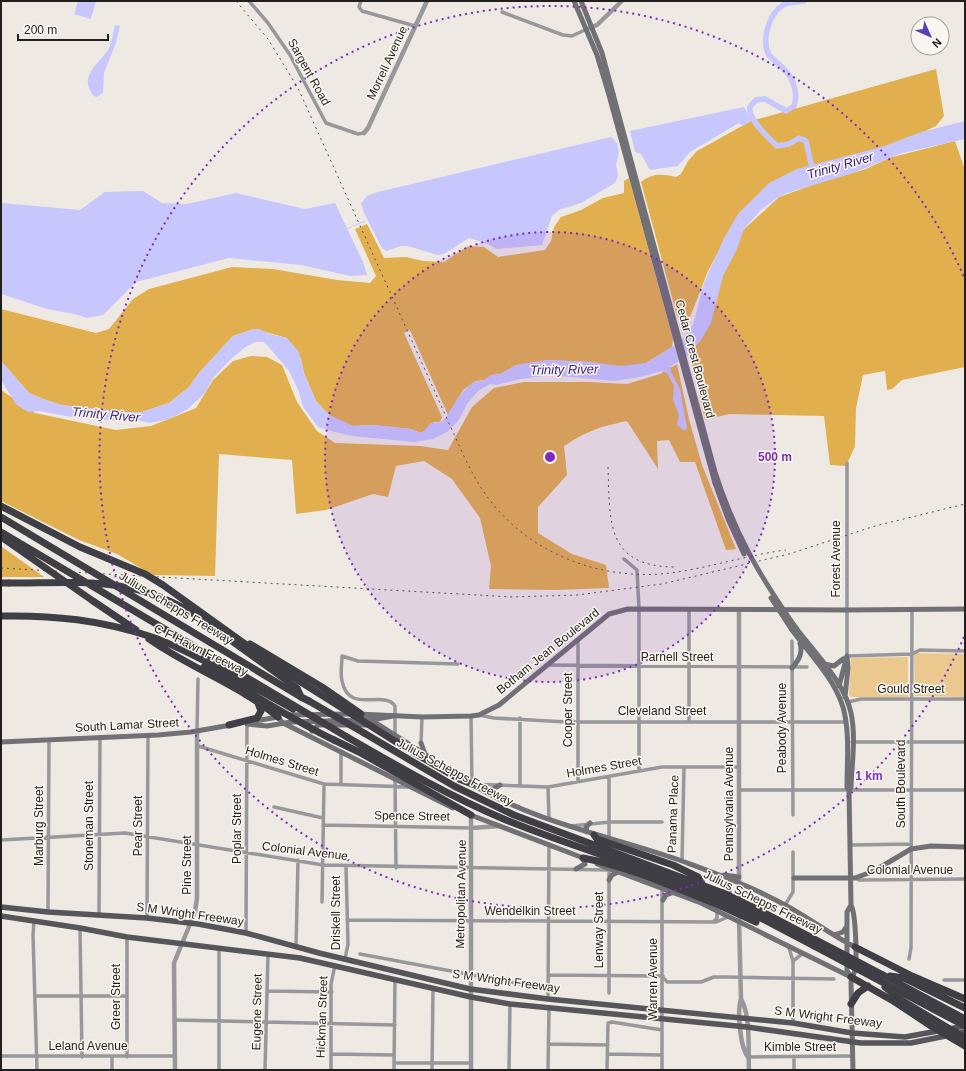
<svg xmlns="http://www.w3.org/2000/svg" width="966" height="1071" font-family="Helvetica,sans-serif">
<rect width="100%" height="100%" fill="#eeeae3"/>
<path fill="#eac88e" d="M914 653 965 654V697L915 696Z
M908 657V697H851L849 695 851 658Z"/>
<path fill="#e2af4f" d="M936 69 944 116 936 126 913 137 823 167 810 165 730 230 708 271 687 325 677 316 641 182C653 173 662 174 676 177L681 174 688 161 697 151 751 121Z
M955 141 965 170V367L902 380 892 389 887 390 885 371 863 375 856 408 855 446 846 466 830 465 824 416 729 414 705 420 689 351 740 233 779 197 821 182 866 169 889 158Z
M629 178 673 339 672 347 646 363 631 366H607L591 362 548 360 516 365 500 374 491 375 485 380 476 381 463 390 448 415 410 330 404 333 442 417 440 422H434L423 432H418L411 429 373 425 353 426 329 415 316 401 304 373 301 359 287 338 254 329 233 336 198 374 189 387 169 403 142 412H126L61 405 43 399 29 393 1 361V309L96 333 109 329 133 299 149 289 232 267 273 269 337 280 370 283 376 276 355 229 367 224 384 258 406 257 423 261 444 262 468 246 484 247 498 257 545 250 551 241 554 227 561 217 581 210 603 198 624 193V181Z
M251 356 267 357 282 365 297 402 317 431 335 443 420 446 448 450 472 407 494 388 524 382H589L627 384 660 374 677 364 689 419 702 465 736 549 726 550 695 462H680L669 440 657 441 658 469 627 421C599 427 589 430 564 446L567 475 538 507V533L572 554 606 565 609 588 555 590 489 589 491 566 480 518 452 479 424 461 396 466 388 497 373 494 326 510 296 514 292 460 219 454 215 576 153 575 117 554 79 540 1 501V390L35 413 116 430 151 426 196 408 213 380 233 361Z
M1 546 44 577H1Z"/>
<path fill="#c7c6fd" d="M78 1H96L91 19 74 14Z
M115 25 120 26 116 43 104 73 103 92 97 97C92 96 91 92 89 88 83 73 101 61 108 50 112 42 113 33 115 25Z
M744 107 751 121 743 126 739 123 690 152 678 166 650 170 641 154 635 152 630 131Z
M965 121V139L902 153 853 173 787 193 777 198 761 210 744 229 736 251 723 276 711 323 701 340 687 356 671 366V372L680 389 687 428 685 431 677 425 679 416 673 399 674 386 667 373 662 371 640 377 614 381 550 375 521 379 496 385 490 384 478 391 467 404 459 420 447 432 433 439 414 442 352 436 319 428 303 407 299 392 289 371 268 346 263 342H255L244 348 228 362 213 378 205 393 188 409 169 419 150 423 136 420 117 421 72 417 39 411 29 412 23 409 16 404 1 380V361L29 393 43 399 61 405 126 412H142L169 403 189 387 198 374 233 336 254 329H259L269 334 287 338 299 352 304 373 316 401 329 415 353 426 373 425 411 429 418 432H423L431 423 441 422 445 419 459 396 473 382 483 381 491 375 500 374 516 365 548 360 591 362 620 366 646 363 680 342 693 325 704 283 724 238 738 214 769 183 797 169 885 146 918 133Z
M611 137 617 143 619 152 616 164 618 176 615 183 581 203 559 210 552 216 542 245 497 249 488 244 469 238 444 254 437 255 408 246H401L386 251 382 248 364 213 361 203 367 196 378 192Z
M143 191 162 203 187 204 236 193 305 209 335 203 363 262 367 275 350 276 301 265 229 258 136 282 103 315 87 318 74 314 47 309 1 294V203L80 210 105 192Z"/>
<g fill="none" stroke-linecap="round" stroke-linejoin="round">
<path stroke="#c7c6fd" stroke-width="1" d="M353 226 365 221
M347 229 351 227"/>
<path stroke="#c7c6fd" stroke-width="5.5" d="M804 1C798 2 788 2 783 5 769 14 761 40 769 55 773 60 781 65 785 70 794 79 798 95 794 106L786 111 765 99 756 100C754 102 751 105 750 107 747 119 769 138 777 146L789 144 799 138 806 141 813 172"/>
<path stroke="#98989b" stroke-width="3.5" d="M249 1 268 23 290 55 326 123 358 134 364 133
M361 1 359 7 362 11 415 26
M502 12 563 35 572 36 587 29
M847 463V656L912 654 920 650 965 651
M624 559 637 570 639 609V771
M689 610V721
M792 641 793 815
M546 665 807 667
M848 702 861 699H965
M479 715 494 718 567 722H846
M471 716 472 784 548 787 662 767H739
M197 731 198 679
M395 735V706C383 689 349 715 342 681 340 674 342 664 342 656L358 661 458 664
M852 742H965
M421 743 422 717
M198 746 324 784 409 787
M341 751V784
M609 777V839
M395 778 396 868
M578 781V639
M520 786V718
M548 787 549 819
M739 790H965
M274 807 323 818
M323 825 472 828
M571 826 610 822H662
M1 840 125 833 323 865 609 870
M850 845 911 844
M682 861 684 767
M609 868V993
M855 878 859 880 965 879
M322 902 324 784
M785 905 793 892V852
M48 912 49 740
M99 915 100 737
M147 918 148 735
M347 920 716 922 728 917
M34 921 33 935 37 1070
M713 922 717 918V911
M80 928 82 1057
M246 933 247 724
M127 937V1057
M296 947 298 860
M789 948 793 961V1023
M360 954 548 989
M345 959 348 944 346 867
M909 959 911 948 912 609
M793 961 802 954
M549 975 663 976
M663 977 667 982H701L714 977H725L834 979
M944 980H965
M267 991 332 992
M36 996H126
M548 999 549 844
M174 1020 395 1025
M549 1044 608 1045
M331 1054 394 1055
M608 1054 662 1055
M1 1056H175
M112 1057V1070
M748 1057 853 1056
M394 1063H471
M219 1070V948
M265 1070 268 954
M331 1070V984L335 965
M394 1070 395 979
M432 1070 433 988
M509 1070 510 1004
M548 1070 549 1009
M607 1070 608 1023 612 1022 662 1030
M662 1070V889
M794 1070V1057"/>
<path stroke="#98989b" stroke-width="4.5" d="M587 29 597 25 622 1
M364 133 368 128 427 1
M472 828 499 826
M739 902V610
M739 919 741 999C737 1011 740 1047 748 1057
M741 999C751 1016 748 1050 749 1070
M175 1070 174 963 195 912 197 898V731
M471 1070V815"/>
<path stroke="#707075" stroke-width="5" d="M574 1 597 55 609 95 715 483
M581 1 602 53 613 94
M796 628C814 652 845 683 851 713 856 736 852 763 851 787L849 790 851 905 847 912V971L851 977
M792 630C809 653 834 678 843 707 850 732 847 761 847 787L849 790
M824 664 834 666 843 659
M792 668C799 660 803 653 800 643
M839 686 847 656
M845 697 848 668 847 656
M358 714 422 717 471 716 479 715 499 705 609 614 628 609 846 610 965 609
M362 714 445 767
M288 715 350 714
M278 717 283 723 453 808
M371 720 393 716
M255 721 278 717
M247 724 267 726 291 722 361 720
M312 731 318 725H371
M1 742 158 735 191 732 231 725
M421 743 425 754
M470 783C535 823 611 836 682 861 717 874 753 887 785 905 809 918 831 935 855 947
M494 796 493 789 500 785
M468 814 586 859
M587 832 586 827 590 823
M597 864 701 903 851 977
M576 869 585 864 583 858
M724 875 739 877
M794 878H855L874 871 911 849 931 846 965 847
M727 879 730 898
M609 880 612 875 618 872
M663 900 666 895 672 893
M851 905C856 914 857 959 855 970 854 975 851 977 851 982L853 1070
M834 935 843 932 847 926"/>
<path stroke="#55555a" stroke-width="5.5" d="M1 907 48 912 147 918 198 924 246 933 319 953 470 989 548 999 793 1023 852 1033 905 1037 965 1026
M1 916 80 928 127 937 300 958 471 997 510 1004 747 1027 861 1043H911L965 1032"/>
<path stroke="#3e3e44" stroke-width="7" d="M1 583H9
M93 601 136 630
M1 616C54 615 101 620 152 637 184 648 217 668 248 684
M200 618 297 688 301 697 309 701
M149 639C190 668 241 686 278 717
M250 644 322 687 361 714
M229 725 257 718 261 711 258 703
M364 733 454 786 514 815 723 893
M347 737C399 767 451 797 506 820 577 849 652 869 723 900
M334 740 359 752 471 815
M401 745 459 779 472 784
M594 835 597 839 673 865 698 877 702 884
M583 858C628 866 678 889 721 906
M757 909 845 955
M757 916 814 946
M855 947 912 976 965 999
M883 975 965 1019
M890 976 904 978 965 1008
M851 977 895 1002
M851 1004 858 993 868 986"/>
<path stroke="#53514e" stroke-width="1" stroke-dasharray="2 4" stroke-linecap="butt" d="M236 1 268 39 298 88 462 452C472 473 482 492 497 509 539 557 606 581 670 573 709 568 747 555 786 550
M608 467C610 521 605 567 676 567
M1 568 477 595 513 597 577 595 662 584 789 554 875 526 965 504"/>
<path stroke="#707075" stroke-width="5" d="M613 94 715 472C735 534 759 575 796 628
M715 483 728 519 744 554
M771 598 792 630"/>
<path stroke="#3e3e44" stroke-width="7" d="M1 506 80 547 145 574 163 585 277 667 401 745
M1 517 301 697
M1 532 347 737
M4 539 93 601
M9 583C80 583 136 575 200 618
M204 667C248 690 289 718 334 740
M248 684 293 709
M309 701 364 733
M723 893 757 909
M723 900 757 916
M721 906 756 922
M814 946 965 1026
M845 955 883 975
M885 987 901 1000 965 1038
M895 1002 931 1026 965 1046"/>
</g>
<circle cx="550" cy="457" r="225" fill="#7b2cbf" fill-opacity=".12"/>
<g fill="none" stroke="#7b2cbf" stroke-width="2" stroke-dasharray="2 4">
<circle cx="550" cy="457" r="225"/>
<path d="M964 637A451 451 0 1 1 964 277"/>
</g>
<g text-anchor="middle" stroke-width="3" stroke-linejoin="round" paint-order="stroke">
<g font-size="12" fill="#201f1d" stroke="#fbf7f0">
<text transform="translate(387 63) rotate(-65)" y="4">Morrell Avenue</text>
<text transform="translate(309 72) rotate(61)" y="4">Sargent Road</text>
<text transform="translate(695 359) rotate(75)" y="4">Cedar Crest Boulevard</text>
<text transform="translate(836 559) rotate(-90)" y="4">Forest Avenue</text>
<text transform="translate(176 608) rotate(31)" y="4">Julius Schepps Freeway</text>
<text transform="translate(201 650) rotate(26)" y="4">C F Hawn Freeway</text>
<text transform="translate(548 651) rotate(-39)" y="4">Botham Jean Boulevard</text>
<text x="677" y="661">Parnell Street</text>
<text x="911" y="693">Gould Street</text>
<text transform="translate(568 710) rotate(-90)" y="4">Cooper Street</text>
<text x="662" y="715">Cleveland Street</text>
<text transform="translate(127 725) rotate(-3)" y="4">South Lamar Street</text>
<text transform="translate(782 728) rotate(-90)" y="4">Peabody Avenue</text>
<text transform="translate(282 761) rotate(17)" y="4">Holmes Street</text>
<text transform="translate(604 767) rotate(-10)" y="4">Holmes Street</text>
<text transform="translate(455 772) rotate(28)" y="4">Julius Schepps Freeway</text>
<text transform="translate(901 784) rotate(-90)" y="4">South Boulevard</text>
<text transform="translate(729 804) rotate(-90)" y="4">Pennsylvania Avenue</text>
<text transform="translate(673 814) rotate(-88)" y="4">Panama Place</text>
<text transform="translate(412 816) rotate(1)" y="4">Spence Street</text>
<text transform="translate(39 826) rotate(-90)" y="4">Marburg Street</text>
<text transform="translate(89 826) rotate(-90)" y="4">Stoneman Street</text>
<text transform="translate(138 826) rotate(-90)" y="4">Pear Street</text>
<text transform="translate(237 829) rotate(-90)" y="4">Poplar Street</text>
<text transform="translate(305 851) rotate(7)" y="4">Colonial Avenue</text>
<text transform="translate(187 865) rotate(-90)" y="4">Pine Street</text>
<text x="910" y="874">Colonial Avenue</text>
<text transform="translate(461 894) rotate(-89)" y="4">Metropolitan Avenue</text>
<text transform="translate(763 902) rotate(26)" y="4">Julius Schepps Freeway</text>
<text x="530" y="915">Wendelkin Street</text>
<text transform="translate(336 913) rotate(-90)" y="4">Driskell Street</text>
<text transform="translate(190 914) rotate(8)" y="4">S M Wright Freeway</text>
<text transform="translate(599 930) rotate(-90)" y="4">Lenway Street</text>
<text transform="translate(653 979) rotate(-90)" y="4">Warren Avenue</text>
<text transform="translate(506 981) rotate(8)" y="4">S M Wright Freeway</text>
<text transform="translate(116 997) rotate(-90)" y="4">Greer Street</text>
<text transform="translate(257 1012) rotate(-89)" y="4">Eugene Street</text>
<text transform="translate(322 1017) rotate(-88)" y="4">Hickman Street</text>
<text transform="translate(828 1017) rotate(7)" y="4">S M Wright Freeway</text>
<text x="88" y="1050">Leland Avenue</text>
<text x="800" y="1051">Kimble Street</text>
</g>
<g font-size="13" font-style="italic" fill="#371e84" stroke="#fbf7f0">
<text transform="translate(840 165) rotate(-16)" y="5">Trinity River</text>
<text transform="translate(564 369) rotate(-1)" y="5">Trinity River</text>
<text transform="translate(106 414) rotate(5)" y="5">Trinity River</text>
</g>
</g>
<circle cx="550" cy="457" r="6" fill="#7b2cbf" stroke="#fbf7f0" stroke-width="2"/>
<g font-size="12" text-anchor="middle" font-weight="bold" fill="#7b2cbf" stroke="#fbf7f0" stroke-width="3" stroke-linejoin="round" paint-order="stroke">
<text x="775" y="461">500 m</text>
<text x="869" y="780">1 km</text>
</g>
<rect width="966" height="1071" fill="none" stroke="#201f1d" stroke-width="4"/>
<g transform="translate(930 36) rotate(135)"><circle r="19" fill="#fbf7f0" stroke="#a3a19c"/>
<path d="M0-3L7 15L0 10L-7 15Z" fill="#5740b8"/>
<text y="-6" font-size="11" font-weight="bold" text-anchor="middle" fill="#201f1d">N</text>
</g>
<path d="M18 34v6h90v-6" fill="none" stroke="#201f1d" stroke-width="2"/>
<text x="24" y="34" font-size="12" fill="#201f1d" stroke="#fbf7f0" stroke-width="3" paint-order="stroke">200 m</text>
</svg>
